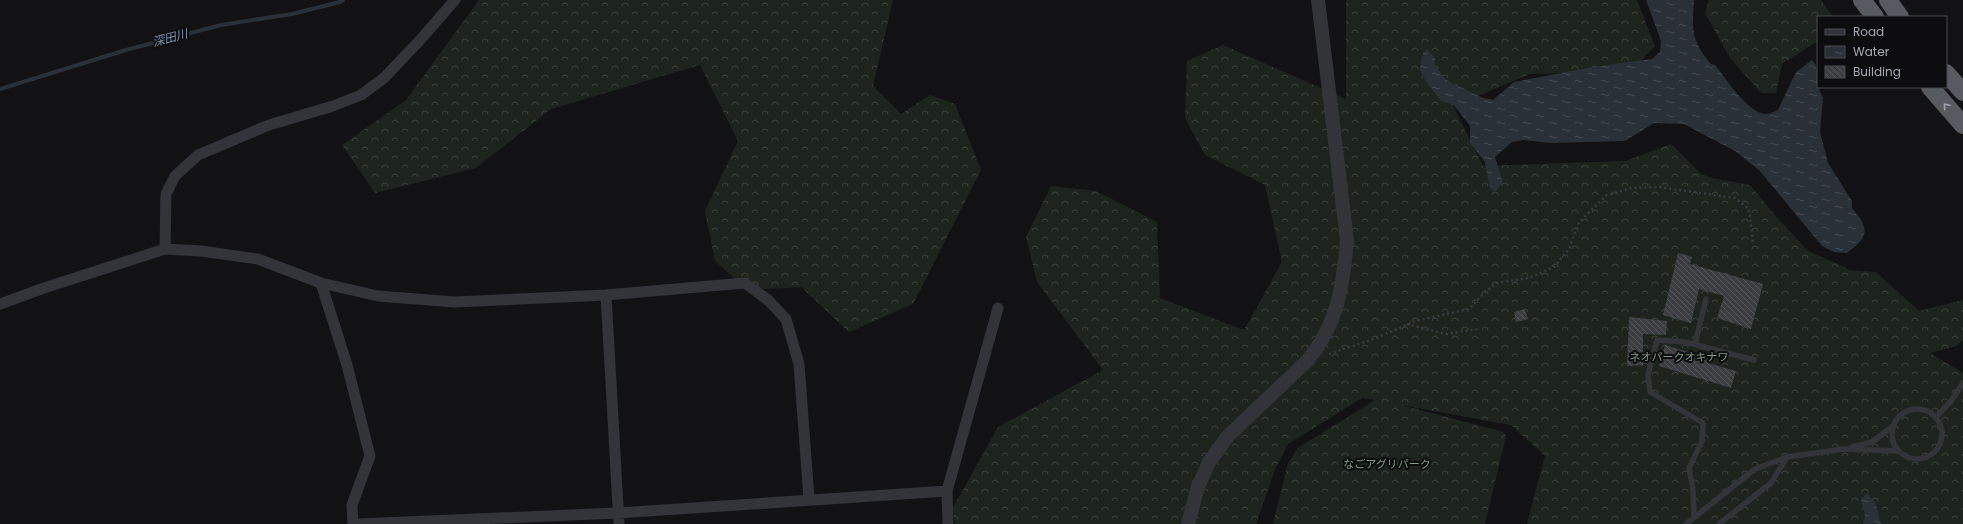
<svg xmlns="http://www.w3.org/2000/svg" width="1963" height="524" font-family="Poppins,'Noto Sans JP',sans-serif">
<defs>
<pattern id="forest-crowns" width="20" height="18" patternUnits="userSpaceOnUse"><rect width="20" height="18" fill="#1d241e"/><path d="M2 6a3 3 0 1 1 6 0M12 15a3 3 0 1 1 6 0" fill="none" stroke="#3b413c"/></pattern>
<pattern id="water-ripples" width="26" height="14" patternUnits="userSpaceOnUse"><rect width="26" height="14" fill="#293037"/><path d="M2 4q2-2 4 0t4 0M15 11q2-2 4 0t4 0" fill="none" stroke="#454b52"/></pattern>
<pattern id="building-back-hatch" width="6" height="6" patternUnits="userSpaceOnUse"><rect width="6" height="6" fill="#3c3d41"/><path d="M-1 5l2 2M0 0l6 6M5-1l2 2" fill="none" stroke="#55565a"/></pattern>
</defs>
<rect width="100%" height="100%" fill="#121214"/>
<path fill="url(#forest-crowns)" d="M479 0H893L873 86 901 114 930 95 955 104 981 170 913 304 849 332 801 287 748 290 715 261 705 211 738 141 700 65 551 109 476 168 375 193 342 145 406 100Z
M1346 0H1637L1655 46 1630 71 1530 74 1453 106 1483 166 1625 161 1671 144 1701 174 1712 178 1750 185 1774 214 1808 251 1845 267 1848 270 1876 272 1919 311 1963 300V340L1957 346 1930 353 1963 373V524H1527L1545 456 1511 425 1401 405 1504 432 1506 436 1485 524H1273L1288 463 1298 448 1375 400 1362 398 1288 444 1276 467 1256 524H955L953 508 998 427 1103 370 1037 282 1026 237 1051 186 1096 191 1157 222 1160 298 1244 330 1282 262 1265 185 1205 155 1185 118 1187 61 1223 45 1346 99Z
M1709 0H1821L1833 17H1818V41L1782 64 1776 93H1761L1730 58 1705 13Z"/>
<path fill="url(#water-ripples)" d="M1646 0H1694C1692 29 1691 41 1711 64L1715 65C1726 78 1747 113 1766 114 1770 114 1775 111 1778 110L1796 72 1812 60 1816 65 1818 87 1823 98 1820 132 1828 163 1852 201V208C1870 229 1869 237 1847 253L1834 252 1822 246 1759 170 1735 151 1684 124 1654 123 1625 141 1550 143 1523 140 1512 142 1495 157 1503 183 1494 192 1489 185 1485 162 1470 143V126L1453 104 1441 101 1425 80 1420 70 1421 60 1423 53 1427 49 1435 58V66L1446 80 1483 98 1493 100 1514 82 1593 67 1652 59 1660 52 1661 41Z
M1867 493 1876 504 1880 521 1882 524H1863L1865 515 1861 499Z"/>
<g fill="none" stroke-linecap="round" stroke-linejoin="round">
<path stroke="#293037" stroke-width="4" d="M0 89 126 50 221 25 292 14 340 2 343 0"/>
</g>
<path fill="url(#building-back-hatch)" d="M1678 253 1692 257 1690 264 1763 284 1751 329 1717 318 1724 296 1699 289 1691 323 1663 315Z
M1525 309 1528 319 1516 322 1514 312Z
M1629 317 1667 321 1666 335 1643 334V365L1627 366Z
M1665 345 1708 358V363L1736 371 1731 388 1659 366Z"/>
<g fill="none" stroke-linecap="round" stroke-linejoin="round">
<path stroke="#393b40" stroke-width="2.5" stroke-dasharray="2 3" stroke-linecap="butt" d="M1407 324 1446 334 1479 329
M1329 354 1371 340 1416 321 1469 309 1484 293 1497 283 1529 278 1554 267 1569 249 1579 222 1607 195 1631 188 1659 187 1735 198 1749 209 1753 243"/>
<path stroke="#333439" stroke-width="5.5" d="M1695 344 1706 299
M1892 434a25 25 0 1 1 50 0a25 25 0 1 1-50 0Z
M1936 417 1951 401 1963 383
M1852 447 1872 442 1894 425
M1694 517 1693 490 1689 468 1702 441 1703 423 1650 392 1648 375 1657 340 1685 342 1754 360
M1686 524 1755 469 1787 457 1844 449 1899 451
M1719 524 1771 483 1787 457"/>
<path stroke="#333439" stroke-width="11" d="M165 249 166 194 175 176 198 155 269 125 333 106 361 95 384 78 421 39 455 0
M321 283 347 365 370 456 352 505 353 524
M606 295 619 524
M0 304 44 288 165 249 201 251 258 259 321 283 378 296 454 302 606 295 745 283 768 300 786 319 799 364 809 499
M358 524 618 513 947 491
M948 524 947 491 998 308"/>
<path stroke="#333439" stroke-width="14" d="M1188 524 1198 487 1209 462 1228 436 1308 360C1338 323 1343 287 1347 240L1318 0"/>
<path stroke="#585a61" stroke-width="18" d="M1862 0 1875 17
M1888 0 1900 17
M1946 73 1963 92
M1930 87 1963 125"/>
</g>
<defs><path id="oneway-chevron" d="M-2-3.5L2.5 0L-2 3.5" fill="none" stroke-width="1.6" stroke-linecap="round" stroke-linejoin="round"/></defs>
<use stroke="#9ca1ac" href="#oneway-chevron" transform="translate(1946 106) rotate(-131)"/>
<g text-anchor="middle" stroke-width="4" stroke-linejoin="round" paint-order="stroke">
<g font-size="11" fill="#7b9f7f" stroke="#0d0d0f">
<text x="1679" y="361">ネオパークオキナワ</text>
<text x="1387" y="468">なごアグリパーク</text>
</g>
<g font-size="12" font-style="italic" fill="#7c95af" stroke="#0d0d0f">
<text transform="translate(170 38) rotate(-15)" y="4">深田川</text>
</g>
</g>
<rect x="1817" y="16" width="130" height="72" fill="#0d0d0f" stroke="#494b51"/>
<rect x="1825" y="29" width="20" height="6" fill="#333439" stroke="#494b51"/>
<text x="1853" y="36" font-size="12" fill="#a4a9b4">Road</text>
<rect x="1825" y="46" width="20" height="12" fill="url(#water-ripples)" stroke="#494b51"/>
<text x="1853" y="56" font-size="12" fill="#a4a9b4">Water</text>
<rect x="1825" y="66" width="20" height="12" fill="url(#building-back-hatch)" stroke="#494b51"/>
<text x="1853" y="76" font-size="12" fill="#a4a9b4">Building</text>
</svg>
